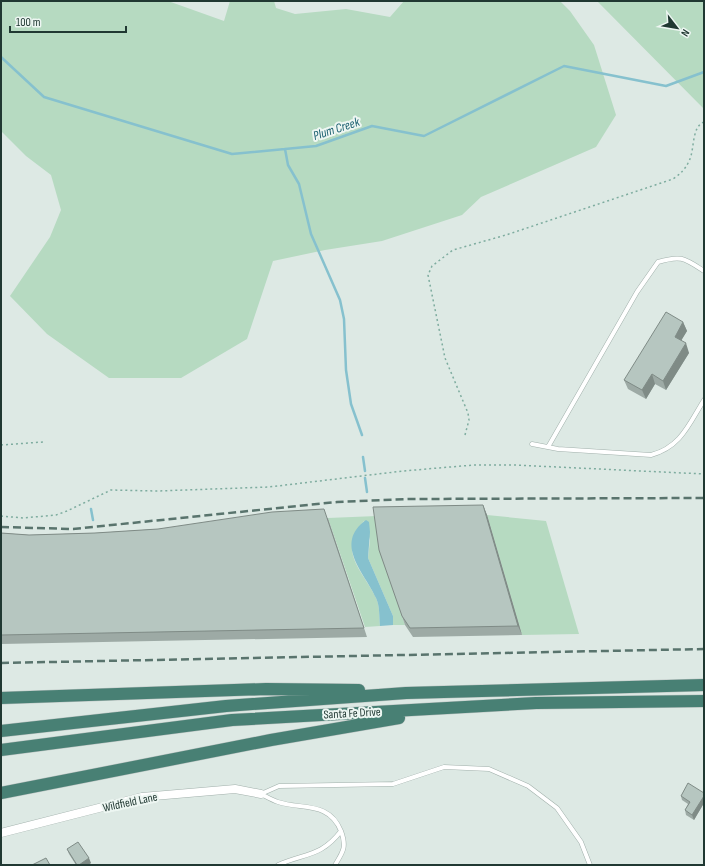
<svg xmlns="http://www.w3.org/2000/svg" width="705" height="866" font-family="'Sofia Sans Condensed',sans-serif">
<rect width="100%" height="100%" fill="#dde9e4"/>
<path fill="#b6dac1" d="M1 1H168L224 21 230 1H274L276 8 295 14 346 9 390 17 404 1H560L570 11 594 45 616 115 596 147 481 197 462 215 382 241 325 250 273 261 247 339 181 378H109L47 334 10 296 50 237 61 210 51 175 26 156 1 131Z
M597 1H704V109Z
M487 515 546 521 579 634 522 635Z
M377 516 382 559 405 625H393V616L368 558 370 540 364 521C337 552 362 569 376 598 380 606 379 617 380 626L365 627 328 518Z"/>
<path fill="#86c1ce" d="M366 520 369 522 370 532 368 558 393 616V625L380 626C379 617 380 606 376 598 365 573 333 544 366 520Z"/>
<g fill="none" stroke-linecap="round" stroke-linejoin="round">
<path stroke="#86c1ce" stroke-width="2.5" d="M1 57 44 97 232 154 316 146 372 126 424 136 564 66 666 86 704 72
M285 149 288 165 299 184 311 234 340 300 344 319 346 370 351 404 362 435
M363 457 365 471
M365 478 367 492
M91 509 93 520"/>
<defs>
<path id="service" d="M532 444 558 449 651 455C681 447 689 424 704 400
M548 447 637 292 658 262C681 255 684 258 704 271
M261 794 279 786 393 784 444 767 489 769 528 786 557 808 581 842 590 865
M261 794C267 797 272 800 278 802 302 810 329 801 341 831 347 847 343 852 335 865
M278 865C305 853 321 857 341 831"/>
<path id="minor" d="M1 833 142 797 235 789 261 794"/>
<path id="trunk" d="M1 698 266 689 359 690
M1 731 226 706 406 693 704 685
M1 750 232 720 536 703 704 701
M1 793 271 740 399 718"/>
</defs>
<use href="#service" stroke="#a1b0ab" stroke-width="5"/>
<use href="#minor" stroke="#a1b0ab" stroke-width="9"/>
<use href="#trunk" stroke="#bcc3c2" stroke-width="13"/>
<path stroke="#7eac9f" stroke-width="1.5" stroke-dasharray="2 3" stroke-linecap="butt" d="M465 435 469 420 468 413 445 358 428 275 432 266 453 250 506 235 673 179C680 174 685 170 689 161 695 150 691 127 704 122
M1 445 43 442
M1 516 23 518 56 515 67 511 111 490 157 491 269 487 403 471 474 465H515L704 474"/>
<use href="#service" stroke="#fff" stroke-width="4"/>
<use href="#minor" stroke="#fff" stroke-width="8"/>
<use href="#trunk" stroke="#488074" stroke-width="12"/>
<path stroke="#59746d" stroke-width="2.5" stroke-dasharray="8 4" stroke-linecap="butt" d="M1 527 73 529 337 502 409 499 704 498
M1 663 704 649"/>
</g>
<path fill="#9daaa5" d="M683 322 687 331 681 340 689 353 666 390 655 384 646 399 628 389 624 380Z
M483 505 487 515 522 635 413 637 405 625 379 550Z
M328 518 367 637 1 644V533L29 535 95 533Z
M704 793V803L694 820 686 815 685 810 688 804 682 800 681 796Z
M67 849 91 863 88 865H76L69 854Z"/>
<path fill="#7f8b86" d="M683 322 687 331 678 346 675 337Z
M686 343 689 353 666 390 663 381Z
M652 374 655 384 646 399 642 390Z
M483 505 487 515 522 635 518 626Z
M704 796V803L694 820 692 815Z
M89 858 91 863 88 865H79Z"/>
<path fill="#b6c6c0" stroke="#7f8b86" d="M666 312 683 322 675 337 686 343 663 381 652 374 642 390 624 380Z
M483 505 518 626 410 628 402 616 379 550 373 507Z
M324 509 364 628 1 635V533L29 535 95 533 158 529 272 512Z
M688 783 704 793V796L692 815 685 810 690 802 681 796Z
M78 842 89 858 79 865H77L67 849Z
M46 858 50 865H32Z"/>
<g text-anchor="middle" stroke-width="4" stroke-linejoin="round" paint-order="stroke">
<g font-size="12" fill="#203832" stroke="#edf6f2">
<text transform="translate(352 713) rotate(-3)" y="4">Santa Fe Drive</text>
<text transform="translate(130 802) rotate(-12)" y="4">Wildfield Lane</text>
</g>
<g font-size="13" font-style="italic" fill="#1c6171" stroke="#edf6f2">
<text transform="translate(336 128) rotate(-18)" y="5">Plum Creek</text>
</g>
</g>
<rect width="705" height="866" fill="none" stroke="#203832" stroke-width="4"/>
<g transform="translate(677 28) rotate(121)" stroke="#edf6f2" stroke-width="3" paint-order="stroke">
<path d="M0-3L7 15L0 10L-7 15Z" fill="#203832"/>
<text y="-6" font-size="11" font-weight="bold" text-anchor="middle" fill="#203832">N</text>
</g>
<path d="M10 26v6h116v-6" fill="none" stroke="#203832" stroke-width="2"/>
<text x="16" y="26" font-size="12" fill="#203832" stroke="#edf6f2" stroke-width="3" paint-order="stroke">100 m</text>
</svg>
